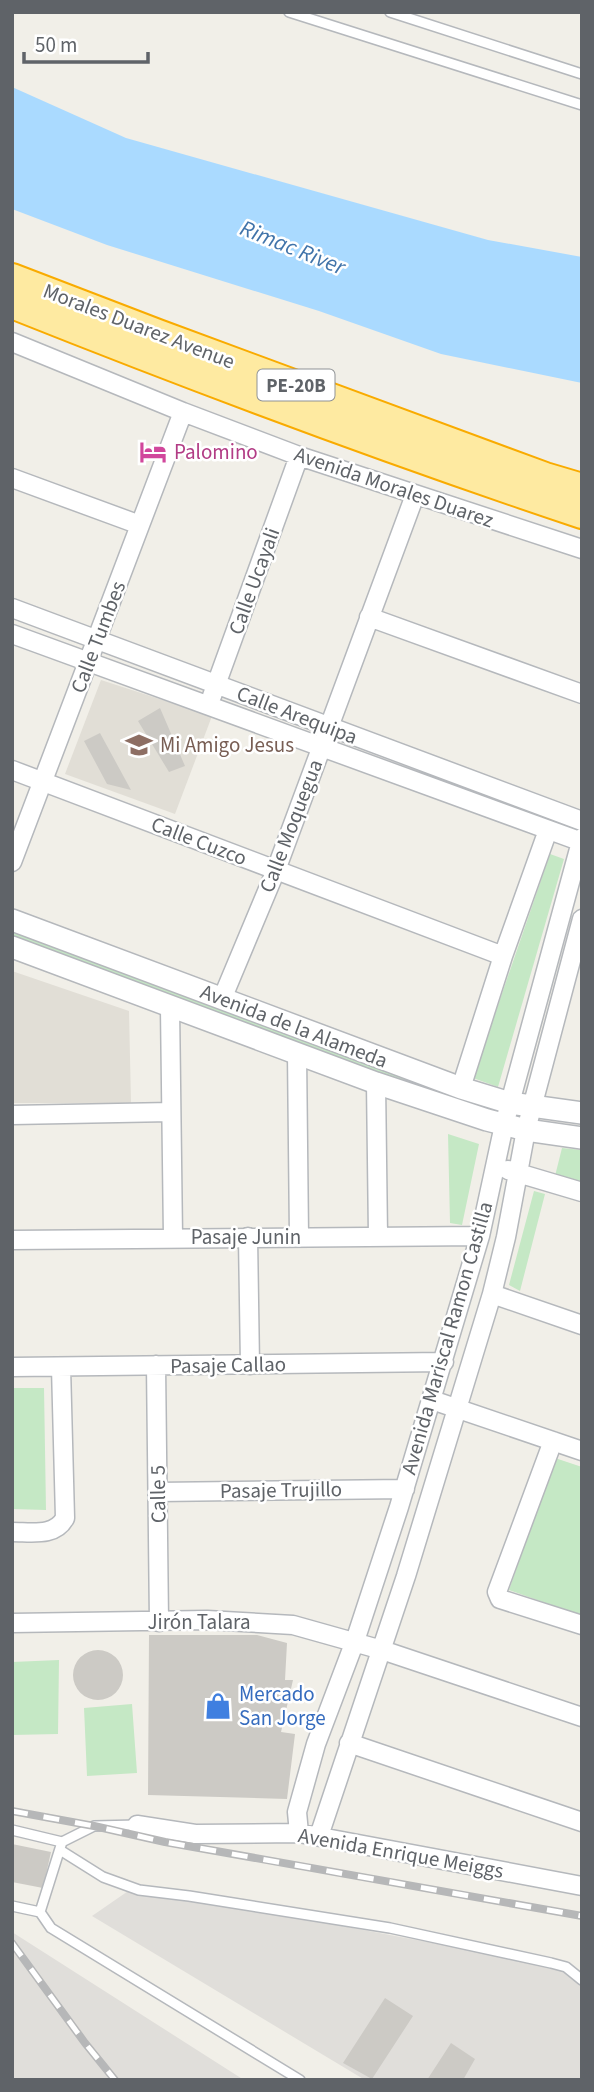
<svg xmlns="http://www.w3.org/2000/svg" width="594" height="2092" font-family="'Source Sans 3',sans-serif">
<rect width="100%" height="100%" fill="#f1efe8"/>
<path fill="#e0deda" d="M134 1887 582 1971V2080H365L92 1916Z
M12 1932 244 2080H12Z"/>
<path fill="#e1ded6" d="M101 680 212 716 175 814 65 774Z
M12 971 129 1011 131 1103H12Z"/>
<path fill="#c5e8c5" d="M550 854 564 859 498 1087 473 1078Z
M18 925 454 1086 448 1098 13 937Z
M448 1134 479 1144 462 1225 450 1223Z
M562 1148 582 1150V1183L555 1176Z
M534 1191 545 1194 520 1291 509 1285Z
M12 1388H44L46 1510 12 1509Z
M555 1458 582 1467V1616L509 1590Z
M59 1660 58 1734 12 1735V1662Z
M132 1704 137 1773 87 1776 84 1708Z"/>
<path fill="#aadaff" d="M12 87 126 138 488 240 582 257V383L441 354 319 311 107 245 12 209Z"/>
<path fill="#cccac5" d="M160 708 185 766 169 772 138 721Z
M100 733 131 790 107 784 84 741Z
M149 1635H257L287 1643 285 1680H293L281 1732 295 1734 287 1799 148 1795Z
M73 1675a25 25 0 1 1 50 0a25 25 0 1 1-50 0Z
M12 1844 51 1852 43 1888 12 1882Z
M385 1998 413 2016 372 2079 343 2063Z
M451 2043 475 2059 463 2080H427Z"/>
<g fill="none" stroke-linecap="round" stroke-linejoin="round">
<defs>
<path id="service" d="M289 12 582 105
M390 12 582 74
M137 1825 94 1826 62 1842 40 1912 51 1928 300 2080
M12 1830 62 1842
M60 1850 103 1877 139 1890 189 1896 390 1928 551 1963 566 1967 582 1980
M12 1906 40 1912"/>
<path id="minor" d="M12 342 183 412 299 456 582 549
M12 478 140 525
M12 608 582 821
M369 617 582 694
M12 634 582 842
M212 696 299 456
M12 770 503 956
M12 862 183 412
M222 999 276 870 415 495
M170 1008 173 1237
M297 1053 299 1237
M376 1083 378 1236
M461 1088 503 956 548 830
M12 1115 171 1112
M508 1170 582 1192
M248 1237 250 1365
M12 1240 480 1236
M492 1294 582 1325
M156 1365 159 1622
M12 1367 444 1362
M432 1400 582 1451
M553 1441 497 1592 500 1599 582 1625
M158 1492 405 1489
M12 1532C32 1532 55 1537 65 1518L61 1367
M12 1623 207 1620 293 1625 382 1650 582 1717
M349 1743 582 1822
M137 1825 195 1834 299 1833 582 1886
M299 1833 297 1812 316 1744 355 1641 399 1507 480 1236 504 1125 582 838
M319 1836 406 1576 492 1294 506 1237 526 1130 582 919"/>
<path id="tertiary" d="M12 920 461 1088 510 1103 582 1113
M12 947 376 1083 487 1120 526 1130 582 1138"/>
<path id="trunk" d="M12 278 158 334 545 477 582 488
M12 304C200 379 390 450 582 514"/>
</defs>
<use href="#service" stroke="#b5b8bc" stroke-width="12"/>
<use href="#minor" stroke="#b5b8bc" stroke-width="21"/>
<use href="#tertiary" stroke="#b5b8bc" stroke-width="24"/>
<use href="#trunk" stroke="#f9ab00" stroke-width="32"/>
<use href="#service" stroke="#fff" stroke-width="9"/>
<use href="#minor" stroke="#fff" stroke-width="18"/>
<use href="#tertiary" stroke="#fff" stroke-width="21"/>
<use href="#trunk" stroke="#feeaa1" stroke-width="28"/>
<defs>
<path id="rail" d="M12 1811 94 1826 165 1842 582 1916
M12 1943 85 2043 115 2080"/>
</defs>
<use href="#rail" stroke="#b6b7b8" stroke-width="8"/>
<use href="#rail" stroke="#fff" stroke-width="5" stroke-dasharray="16" stroke-linecap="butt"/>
</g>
<defs>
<symbol id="hotel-bare" viewBox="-9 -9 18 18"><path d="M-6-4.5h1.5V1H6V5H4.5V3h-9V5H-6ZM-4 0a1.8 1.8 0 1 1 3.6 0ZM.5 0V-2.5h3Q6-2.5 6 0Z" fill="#d1479c" stroke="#fff" stroke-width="2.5" paint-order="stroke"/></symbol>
<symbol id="school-bare" viewBox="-9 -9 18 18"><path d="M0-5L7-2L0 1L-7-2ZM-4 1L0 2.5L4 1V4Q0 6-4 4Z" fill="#8d6e63" stroke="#fff" stroke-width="2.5" paint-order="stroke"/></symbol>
<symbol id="shop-bare" viewBox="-9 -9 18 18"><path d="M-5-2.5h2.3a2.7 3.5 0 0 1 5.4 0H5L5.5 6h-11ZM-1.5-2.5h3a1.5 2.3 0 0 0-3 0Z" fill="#3f7fe0" stroke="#fff" stroke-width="2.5" paint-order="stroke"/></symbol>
</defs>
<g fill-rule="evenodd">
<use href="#hotel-bare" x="134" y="433" width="38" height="38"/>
<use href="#school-bare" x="120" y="726" width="38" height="38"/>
<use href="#shop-bare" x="199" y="1687" width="38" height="38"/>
</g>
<g text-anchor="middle" stroke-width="5" stroke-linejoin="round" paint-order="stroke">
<rect fill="#fff" stroke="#8f9295" stroke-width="2" x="257.5" y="369.5" width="77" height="31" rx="5"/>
<g font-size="19" font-weight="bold" fill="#5f6368">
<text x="296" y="392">PE-20B</text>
</g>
<g font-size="21" fill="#5f6368" stroke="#fff">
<text transform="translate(139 326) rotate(21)" y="7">Morales Duarez Avenue</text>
<text transform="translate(394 487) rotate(19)" y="7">Avenida Morales Duarez</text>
<text transform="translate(254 581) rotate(-70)" y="7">Calle Ucayali</text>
<text transform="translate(98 637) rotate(-69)" y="7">Calle Tumbes</text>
<text transform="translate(297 715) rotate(21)" y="7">Calle Arequipa</text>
<text transform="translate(291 826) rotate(-69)" y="7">Calle Moquegua</text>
<text transform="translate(199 841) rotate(21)" y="7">Calle Cuzco</text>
<text transform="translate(294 1026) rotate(21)" y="7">Avenida de la Alameda</text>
<text x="246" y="1244">Pasaje Junin</text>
<text transform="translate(447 1338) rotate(-74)" y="7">Avenida Mariscal Ramon Castilla</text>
<text transform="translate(228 1365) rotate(-1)" y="7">Pasaje Callao</text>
<text transform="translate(281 1490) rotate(-1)" y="7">Pasaje Trujillo</text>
<text transform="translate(158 1494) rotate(-91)" y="7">Calle 5</text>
<text x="199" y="1629">Jirón Talara</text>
<text transform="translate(401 1853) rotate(10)" y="7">Avenida Enrique Meiggs</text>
</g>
<g font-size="21" fill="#b23c85" stroke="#fff" text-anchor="start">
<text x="174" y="459">Palomino</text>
</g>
<g font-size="21" fill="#785e54" stroke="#fff" text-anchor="start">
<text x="160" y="752">Mi Amigo Jesus</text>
</g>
<g font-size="21" fill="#366cbe" stroke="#fff" text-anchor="start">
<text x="239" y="1701">Mercado<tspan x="239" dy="24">San Jorge</tspan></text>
</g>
<g font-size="23" font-style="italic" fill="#4174aa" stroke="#fff">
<text transform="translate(293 247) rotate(22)" y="8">Rimac River</text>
</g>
</g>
<rect width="594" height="2092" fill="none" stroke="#5f6368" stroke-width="28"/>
<path d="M24 52v10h124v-10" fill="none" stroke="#5f6368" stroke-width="3.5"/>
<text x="35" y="52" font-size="21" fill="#5f6368" stroke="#ffffff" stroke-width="5" paint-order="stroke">50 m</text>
</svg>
